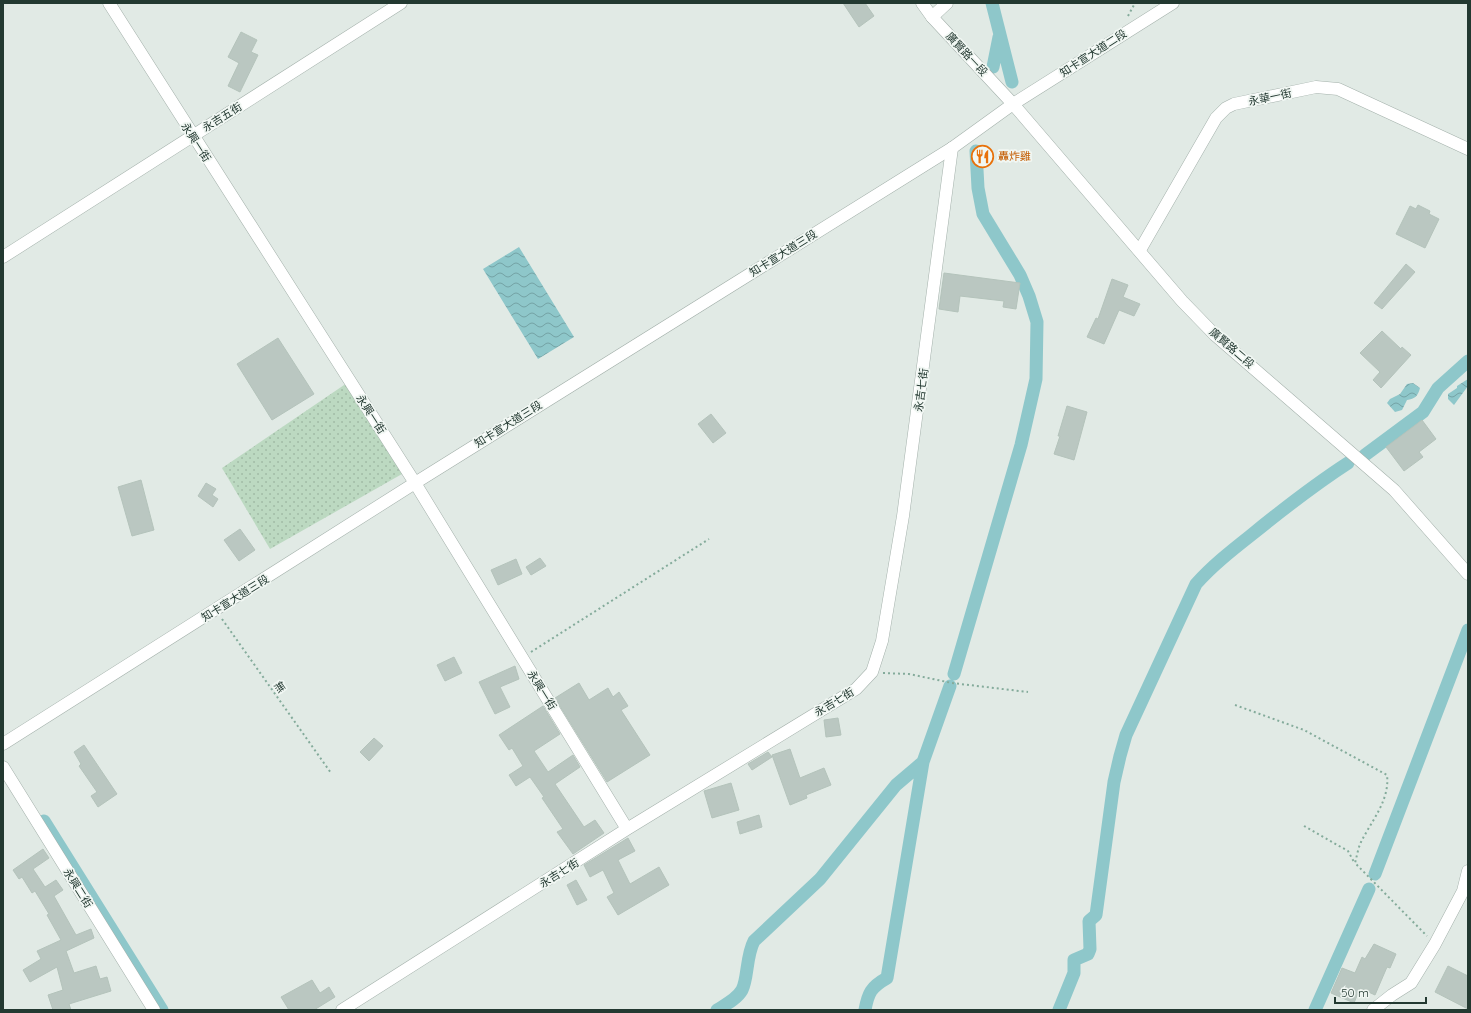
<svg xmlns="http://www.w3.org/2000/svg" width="1471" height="1013" font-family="Quicksand,'Noto Sans TC',sans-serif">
<defs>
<pattern id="grass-dots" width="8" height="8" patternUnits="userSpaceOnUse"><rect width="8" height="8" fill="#bcd9c1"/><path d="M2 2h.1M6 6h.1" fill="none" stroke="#a1bba6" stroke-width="1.8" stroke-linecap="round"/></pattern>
<pattern id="water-waves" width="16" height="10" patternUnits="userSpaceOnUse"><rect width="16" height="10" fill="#8ec7ca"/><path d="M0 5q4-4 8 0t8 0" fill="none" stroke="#74a3a5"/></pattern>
</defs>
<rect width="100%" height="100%" fill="#e1eae5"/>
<path fill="url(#grass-dots)" d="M347 383 402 474 270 549 222 468Z"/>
<path fill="url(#water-waves)" d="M519 247 574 337 538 359 483 269Z
M1468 373V386L1454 405 1448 399V394L1457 388V386L1468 379Z
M1413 383 1420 388C1418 396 1415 399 1407 400L1402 410 1395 412 1387 403 1390 399 1400 394 1407 384Z"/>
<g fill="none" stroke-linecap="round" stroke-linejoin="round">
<path stroke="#8ec7ca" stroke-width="13" d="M992 3 1012 82
M993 67 999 37
M1365 455 1423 412 1438 388 1468 361
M954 674 1021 445 1036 379 1037 322 1029 296 1020 275 983 214 978 188 976 151
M44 821 162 1010
M1375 874 1468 630
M717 1010C725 1005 737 999 742 990 748 979 746 956 754 941L820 879 896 785 923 762
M865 1010C868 993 871 987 887 978L923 762 950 686
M1059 1010 1074 973V960L1088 954 1090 949 1089 921 1096 915 1114 782 1120 756 1126 735 1196 584C1212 566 1231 551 1250 536 1282 510 1314 485 1348 463
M1315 1010 1369 889"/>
</g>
<path fill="#bac7c1" stroke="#b4c3bb" d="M843 3H865L874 16 859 27Z
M241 32 257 40 251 52 258 55 240 92 228 86 239 63 228 57Z
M1418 205 1430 211 1429 214 1439 219 1425 248 1396 234 1410 206 1416 209Z
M1406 264 1415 272 1382 309 1374 303Z
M944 273 1020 283 1016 309 1003 307 1004 301 960 296 958 312 939 309Z
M1112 279 1128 285 1123 297 1140 304 1134 316 1119 310 1104 344 1087 337 1096 318 1098 319Z
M1382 331 1401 349 1402 347 1411 355 1381 388 1373 380 1380 372 1360 353Z
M278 338 314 394 272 420 237 364Z
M1067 406 1087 412 1074 460 1054 454 1060 436H1058Z
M711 414 726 433 713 443 698 424Z
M1422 420 1436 439 1419 452 1423 457 1404 471 1386 447Z
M141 480 154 530 132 536 118 487Z
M206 483 216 489 212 495 218 499 213 507 198 496Z
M240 529 255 550 239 561 224 540Z
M540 558 546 566 531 575 526 567Z
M516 559 522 574 498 585 491 570Z
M454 657 462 673 445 681 437 665Z
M515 666 519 679 500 687 510 707 495 714 479 682Z
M579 683 589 700 608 688 613 697 619 692 628 706 621 710 650 755 607 782 555 698Z
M543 706 560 734 534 751 548 772 573 755 580 767 555 784 584 827 595 820 604 833 573 854 557 832 563 829 542 798 544 797 530 777 516 786 509 775 523 766 512 748 509 750 499 735Z
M838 718 841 735 826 737 824 720Z
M374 738 383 746 369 761 360 752Z
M84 745 117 794 98 807 91 796 97 792 79 766 81 764 74 752Z
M790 749 800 778 824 768 831 785 806 795 807 798 790 805 772 755Z
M768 752 772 757 752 770 748 764Z
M731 783 739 810 712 818 704 791Z
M759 815 762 827 740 834 737 822Z
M628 838 635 851 618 860 630 884 659 867 669 885 618 915 607 897 614 893 603 870 590 877 584 865Z
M43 849 49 858 33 869 45 887 56 880 63 890 54 896 76 935 91 929 94 938 66 951 74 973 96 966 100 979 107 977 111 991 69 1004 71 1010H53L48 995 63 990 57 967 30 982 23 970 41 959 37 951 61 940 47 915 49 914 35 891 32 893 22 877 19 879 13 870Z
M576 880 587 900 577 905 567 885Z
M1374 944 1396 954 1390 968 1387 967 1375 995 1360 988 1354 1003 1331 993 1342 968 1355 973 1362 957 1365 959Z
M1448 966 1468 976V1009L1435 992Z
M312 980 320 993 329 987 335 997 314 1010H289L281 997Z"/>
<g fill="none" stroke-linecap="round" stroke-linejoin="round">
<defs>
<path id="minor" d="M109 3 415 483 627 829
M932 17 947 3
M1140 250 1216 118 1226 108 1234 104 1316 87 1338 89 1468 149
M3 257 401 3
M3 767 154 1010
M342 1010 627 829 856 689 872 672 882 641 903 516 952 148
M1373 1010 1392 995 1411 983 1435 944 1463 891 1468 871"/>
<path id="tertiary" d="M922 3 932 17 1013 104 1182 301 1215 335 1394 490 1468 574
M3 744 415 483 952 148 1013 104 1173 3"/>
</defs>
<use href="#minor" stroke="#a4b1ab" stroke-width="13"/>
<use href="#tertiary" stroke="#a4b1ab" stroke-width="13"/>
<path stroke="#84ab9b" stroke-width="2" stroke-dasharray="2 3" stroke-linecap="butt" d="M1128 16 1135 3
M222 619 331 773
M531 652 709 539
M883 673 909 674 952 683 1028 692
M1235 705 1304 730 1387 775C1390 800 1372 820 1361 842 1358 848 1357 856 1355 863L1427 936
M1304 826 1348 851 1354 862"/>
<use href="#minor" stroke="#fff" stroke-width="12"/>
<use href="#tertiary" stroke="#fff" stroke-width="12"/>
</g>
<defs>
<symbol id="restaurant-ring" viewBox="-11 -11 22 22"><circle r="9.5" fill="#f1f7f3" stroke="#e8710a" stroke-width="1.5"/><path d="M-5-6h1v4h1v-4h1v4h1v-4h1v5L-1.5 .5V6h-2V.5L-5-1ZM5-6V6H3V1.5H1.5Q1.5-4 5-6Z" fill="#e8710a"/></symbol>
</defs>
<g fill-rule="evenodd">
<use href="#restaurant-ring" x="970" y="144" width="25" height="25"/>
</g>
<g text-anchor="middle" stroke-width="3.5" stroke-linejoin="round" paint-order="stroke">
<g font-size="11" fill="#233931" stroke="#f1f7f3">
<text transform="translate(1093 53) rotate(-33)" y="4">知卡宣大道二段</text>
<text transform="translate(967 54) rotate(47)" y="4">廣賢路一段</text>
<text transform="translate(1270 97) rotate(-12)" y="4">永華一街</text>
<text transform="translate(222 117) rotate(-32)" y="4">永吉五街</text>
<text transform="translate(196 142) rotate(57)" y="4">永興一街</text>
<text transform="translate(783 253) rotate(-32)" y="4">知卡宣大道三段</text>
<text transform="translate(1232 348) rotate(41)" y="4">廣賢路二段</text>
<text transform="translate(921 390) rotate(-82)" y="4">永吉七街</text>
<text transform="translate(371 414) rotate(57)" y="4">永興一街</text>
<text transform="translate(508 424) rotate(-32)" y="4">知卡宣大道三段</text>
<text transform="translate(235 598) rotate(-32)" y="4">知卡宣大道三段</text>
<text transform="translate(280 687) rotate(55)" y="4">無</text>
<text transform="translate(542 690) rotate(58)" y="4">永興一街</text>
<text transform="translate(834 702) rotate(-31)" y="4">永吉七街</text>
<text transform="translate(559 873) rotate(-32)" y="4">永吉七街</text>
<text transform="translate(78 888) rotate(58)" y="4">永興二街</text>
</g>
<g font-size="11" fill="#c56008" stroke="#f1f7f3" text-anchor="start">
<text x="998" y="160">轟炸雞</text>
</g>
</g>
<rect width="1471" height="1013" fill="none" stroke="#233931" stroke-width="8"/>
<path d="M1335 997v6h91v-6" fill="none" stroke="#233931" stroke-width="2"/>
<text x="1341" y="997" font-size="12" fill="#233931" stroke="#f1f7f3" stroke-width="3" paint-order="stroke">50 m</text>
</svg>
